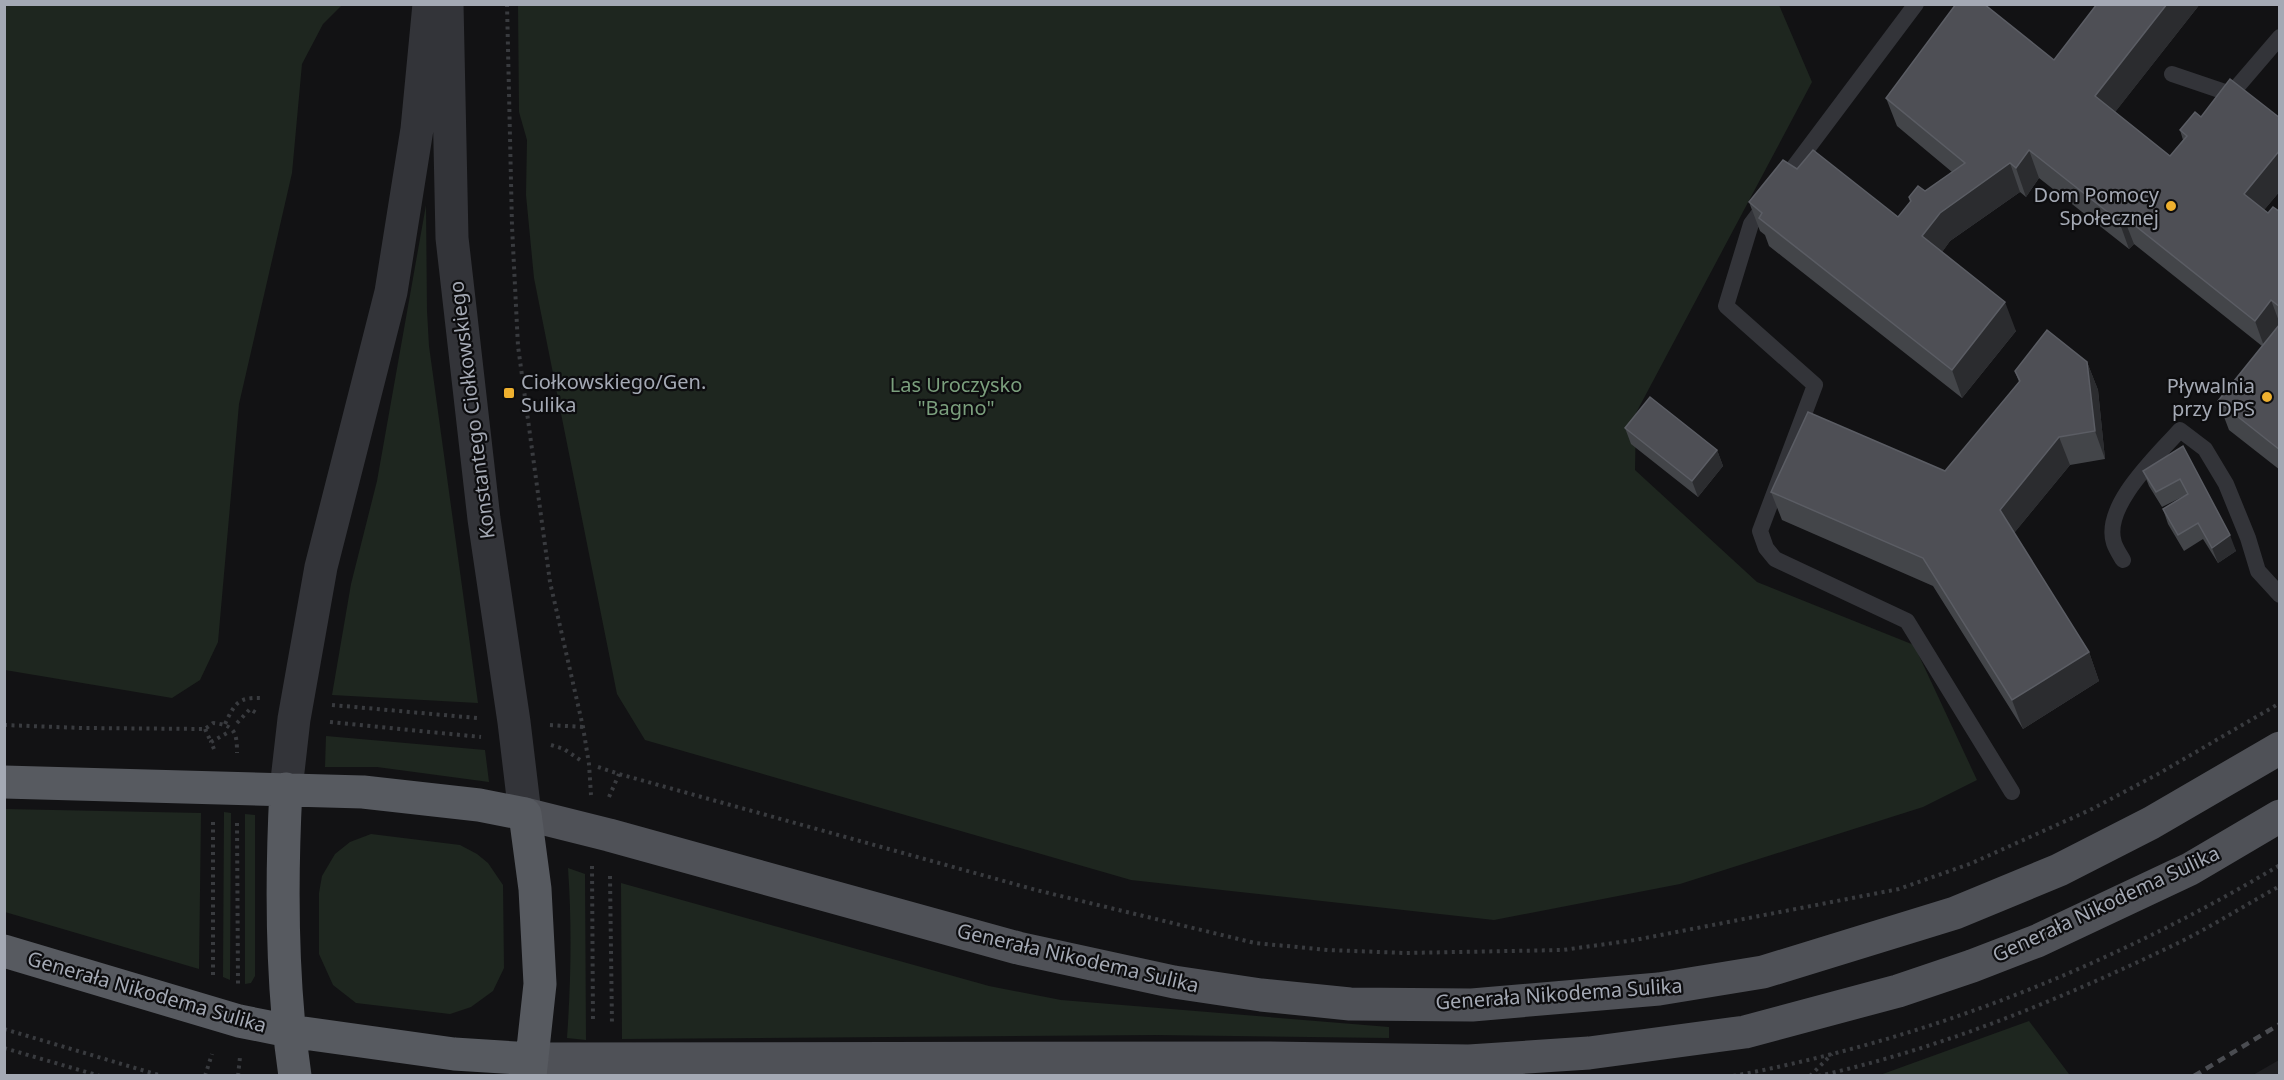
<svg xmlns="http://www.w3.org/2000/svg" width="2284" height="1080" font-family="'Noto Sans',sans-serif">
<rect width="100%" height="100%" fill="#121214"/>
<path fill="#1e1e21" d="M2279 1060V1075H2253Z"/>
<path fill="#1e261f" d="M4 5H342L323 24 302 64 292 173 239 404 218 642 200 680 172 698 5 670Z
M518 5H1779L1812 82 1636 413 1635 470 1757 582 1914 645 1977 780 1923 807 1680 884 1494 920 1131 880 645 740 617 694 534 278 526 195 527 140 519 112Z
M426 205 427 311 429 346 478 703 332 695 351 584 377 481Z
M326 736 485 750 489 782 377 767H325Z
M5 809 201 813 199 969 5 912Z
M224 812 231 813 230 980 223 977Z
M245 814 255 815V976L251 983 245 984Z
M371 834 460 845 477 854 488 863 503 885 504 968 493 991 471 1007 450 1014 356 1003 333 985 319 954V893L322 876 335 854 350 842Z
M568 868 585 874 586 1040 567 1038C571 981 572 925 568 868Z
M621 883 989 986 1061 1000 1389 1027V1038L1157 1035 622 1039Z
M2029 1021 2069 1074 1880 1075Z"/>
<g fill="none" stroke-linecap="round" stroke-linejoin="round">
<path stroke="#393b3f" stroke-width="4" stroke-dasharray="3 4.5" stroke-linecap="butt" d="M507 4 512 226 518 346 550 582 583 727 589 764 591 795
M332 705 477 718
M330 722 481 737
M237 723 250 709 258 714
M225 724C235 703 238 697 262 698
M4 725 82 728 205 729 213 723C235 725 237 733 237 753
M550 725 583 727
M205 729 211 742
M551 745 564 749 583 762
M214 749 211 742 227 733
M598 767 619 774 1036 890 1255 943 1328 950 1405 953 1563 950 1635 940 1899 889 1972 863 2090 810 2158 774 2280 703
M609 797 619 774
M237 823 238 984
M592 866 593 1023
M610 876 612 1025
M213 975V822
M4 1029 162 1076
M4 1048 100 1076
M205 1076 212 1054
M238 1076 240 1057
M1733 1076C1926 1040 2111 966 2280 865
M1810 1076 1832 1054
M1818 1076C1943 1048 2061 999 2176 944 2211 927 2245 905 2280 886"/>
<path stroke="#333439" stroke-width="16" d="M1916 4 1751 224 1726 306 1815 385 1760 531 1766 548 1775 559 1907 621 2012 792
M2172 74 2231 94 2280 37
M2123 560C2120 555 2116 549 2114 543 2102 506 2158 455 2180 430L2205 449 2226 484 2248 538 2258 571 2280 595"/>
<path stroke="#333439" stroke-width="33" d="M447 4 452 238 484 519 514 722 525 814
M286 789 294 719 321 567 391 292 417 129 429 4"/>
<path stroke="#4f5157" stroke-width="33" d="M525 814 609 835 1018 948 1174 982 1261 995 1350 1004 1472 1005 1659 989 1763 972 1955 913 2059 870 2151 823 2280 748
M532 1059 1270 1058 1469 1061 1589 1053 1745 1032 1898 991 1972 966 2037 941 2190 869 2280 816"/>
<path stroke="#575a60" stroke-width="33" d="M4 782 363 792 479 805 525 814 535 889 540 984 530 1076
M286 789C281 884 281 981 295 1076
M4 951 239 1021 289 1031 454 1054 532 1059"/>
<path stroke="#4a4c51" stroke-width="4.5" stroke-dasharray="8 6" stroke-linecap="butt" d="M2194 1076 2280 1024
M2279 1076 2280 1075"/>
</g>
<path fill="#434549" d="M2094 4H2200L2115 112 2170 156 2183 140 2180 130 2201 117 2280 118V191L2264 210 2268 213 2280 212V470L2229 430 2218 401 2262 346 2134 244 2129 249 2039 178 2026 197 2020 192 1950 241 1942 252 2016 331 1962 398 1769 246 1765 235 1760 231 1749 202 1797 169 1898 217 1910 202 1909 197 1925 191 1952 172 1897 126 1886 98 2054 60 2096 6Z
M2087 362 2098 390 2105 459 2070 465 2014 533 2089 652 2099 681 2023 729 1933 586 1782 520 1771 492 1945 471 2019 382 2015 371Z
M1625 428 1717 450 1723 466 1698 497 1631 444Z
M2183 446 2236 551 2218 563 2203 539 2184 551 2168 524 2163 509 2186 495 2162 507 2149 486 2143 471Z"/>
<path fill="#2b2c2f" d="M2167 4H2200L2105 125 2095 96Z
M2029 150 2039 178 2026 197 2016 168Z
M2280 150V191L2254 222 2244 194Z
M2010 163 2020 192 1950 241 1933 265 1922 236 1940 213Z
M2123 216 2134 244 2129 249 2119 221Z
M2271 300 2280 324 2265 349 2255 321Z
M2005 302 2016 331 1962 398 1952 370Z
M2087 362 2098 390 2105 459 2095 431Z
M2059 437 2070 465 2010 538 2000 510Z
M1717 450 1723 466 1698 497 1692 481Z
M2230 535 2236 551 2218 563 2212 548Z
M2089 652 2099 681 2023 729 2012 700Z"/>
<path fill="#4e4f55" stroke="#5b5d64" stroke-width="1.5" d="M1956 4H1984L2054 60 2097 4H2167L2095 96 2170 156 2187 136 2180 130 2195 112 2201 117 2230 79 2280 118V150L2244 194 2268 213 2273 207 2280 212V307L2271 300 2255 321 2123 216 2119 221 2029 150 2016 168 2010 163 1940 213 1922 236 2005 302 1952 370 1759 218 1762 213 1749 202 1783 160 1797 169 1813 150 1898 217 1911 201 1909 197 1918 186 1925 191 1965 163 1886 98Z
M2280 324V450L2218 401Z
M2047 330 2087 362 2095 431 2059 437 2000 510 2089 652 2012 700 1923 558 1771 492 1808 412 1945 471 2020 381 2015 371Z
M1650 397 1717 450 1692 481 1625 428Z
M2183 446 2230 535 2212 548 2198 523 2178 535 2163 509 2188 494 2180 479 2156 492 2143 471Z"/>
<g fill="#eeb02f" stroke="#0d0d0f" stroke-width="2">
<circle cx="2171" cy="206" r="6"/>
<rect x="503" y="387" width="12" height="12" rx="3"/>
<circle cx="2267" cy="397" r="6"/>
</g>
<g text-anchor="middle" stroke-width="4.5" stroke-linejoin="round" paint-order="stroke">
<g font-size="20" fill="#a4a9b4" stroke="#0d0d0f" text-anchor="end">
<text x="2159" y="202">Dom Pomocy<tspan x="2159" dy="23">Społecznej</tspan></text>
<text x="521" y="389" text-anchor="start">Ciołkowskiego/Gen.<tspan x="521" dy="23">Sulika</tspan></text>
<text x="2255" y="393">Pływalnia<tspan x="2255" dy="23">przy DPS</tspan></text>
</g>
<g font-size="20" fill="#7b9f7d" stroke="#0d0d0f">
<text x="956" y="392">Las Uroczysko<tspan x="956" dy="23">"Bagno"</tspan></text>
</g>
<g font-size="20" fill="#a4a9b4" stroke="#0d0d0f">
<text transform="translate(472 410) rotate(-97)" y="7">Konstantego Ciołkowskiego</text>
<text transform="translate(2106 904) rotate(-25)" y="7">Generała Nikodema Sulika</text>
<text transform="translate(1078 958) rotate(13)" y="7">Generała Nikodema Sulika</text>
<text transform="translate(147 992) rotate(16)" y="7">Generała Nikodema Sulika</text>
<text transform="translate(1559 994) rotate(-4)" y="7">Generała Nikodema Sulika</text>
</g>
</g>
<rect width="2284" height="1080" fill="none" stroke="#a4a9b4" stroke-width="12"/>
</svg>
